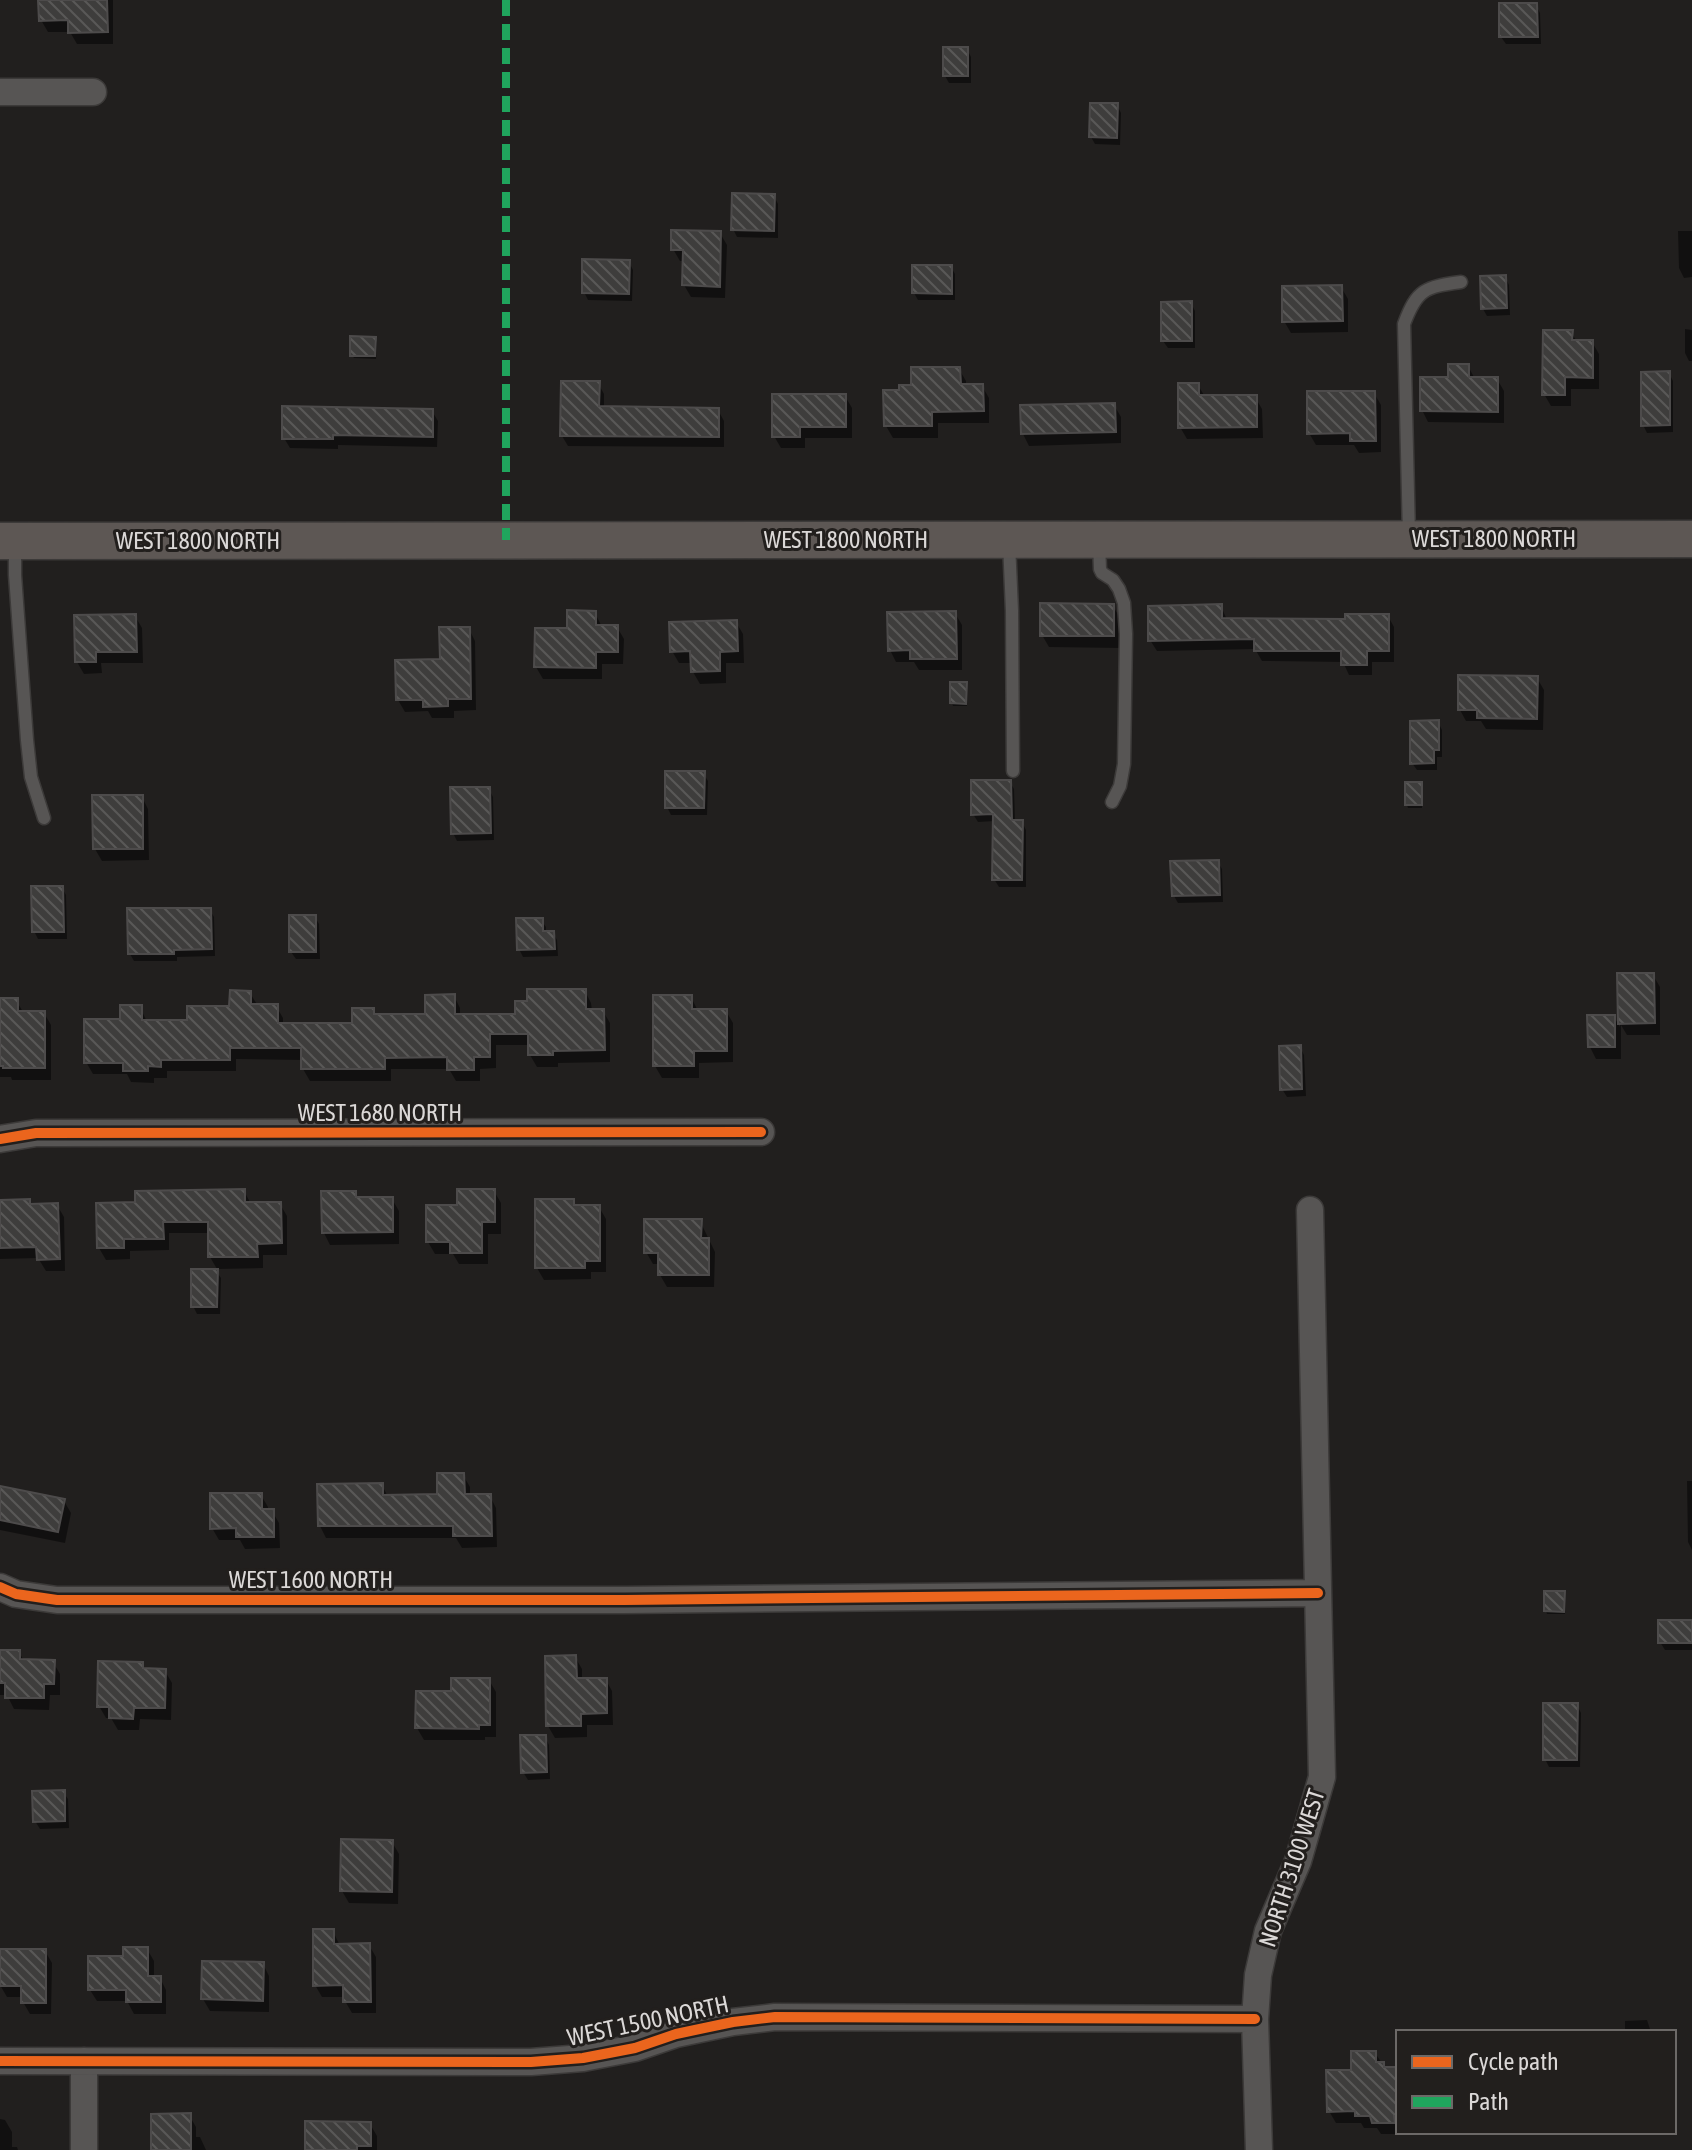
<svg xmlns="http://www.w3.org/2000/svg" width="1692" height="2150" font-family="'Asap Condensed',sans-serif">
<defs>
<pattern id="building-back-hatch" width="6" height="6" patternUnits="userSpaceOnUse" patternTransform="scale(2)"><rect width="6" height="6" fill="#3e3d3c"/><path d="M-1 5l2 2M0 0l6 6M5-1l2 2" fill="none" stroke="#595857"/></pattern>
</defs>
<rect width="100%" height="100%" fill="#211f1e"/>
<path fill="#0007" d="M40 0H113V44H77L70 32H48L41 20Z
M1536 5 1540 13 1541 44H1506L1501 37Z
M967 49 971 57V83H949L945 76Z
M1117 105 1121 113 1120 145 1095 144 1091 137Z
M774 196 778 204V238L737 237 733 229Z
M1678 231H1692V277L1684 278 1679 268Z
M720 233 727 245 725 298 691 297 684 285 685 261H680L673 249Z
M629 262 633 270 632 301 588 300 584 292Z
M951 267 955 274V300H918L914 293Z
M1505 277 1509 285 1510 315 1487 316 1483 309Z
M1341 287 1348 299V332L1291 333 1284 321Z
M1191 303 1195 311V348H1168L1163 341Z
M1685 329 1692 330V361H1689L1685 353Z
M1571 332 1577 342H1592L1599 354V389H1571V406H1551L1544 394Z
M375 339 377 342 376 359 354 358 352 355Z
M1468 366 1475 379H1497L1504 391V423L1428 422 1422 410 1450 379Z
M959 369 966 381V386H982L989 398V423H938V438H893L886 426 901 392Z
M1669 373 1673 381V432L1647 433 1643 425Z
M598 383 604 394V408L718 410 724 421V447L568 446 562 436Z
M1198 385 1205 397H1255L1262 409 1263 438 1187 439 1180 427Z
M1374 393 1381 405V452L1359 453 1354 445H1316L1309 433Z
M845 396 852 408V438H805V448H781L774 436Z
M1114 405 1121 417V443L1029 446 1023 434Z
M432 411 438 421 437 447 338 445V449L290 448 284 438Z
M1113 606 1120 618V648L1049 647 1042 635Z
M1221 606 1227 620 1347 621 1388 616 1394 627V662H1372V675H1349L1343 662 1262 661 1255 649 1157 651 1150 640Z
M595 613 602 627H617L624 639 623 664H602V679H543L536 667 569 630Z
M955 613 962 625V670H919L914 662H896L890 650Z
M135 616 142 628 143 663H101L102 673 84 674 77 662Z
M736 622 743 634 744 663H726V683L700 684 693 672 692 663H679L672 651Z
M469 629 475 641 476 710 454 711V718H432L428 711 405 712 398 700 442 661Z
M1537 678 1544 690 1543 730 1486 729 1481 721H1466L1460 710Z
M966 684 967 687V706H953L952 703Z
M1438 722 1442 730V757H1437V770H1417L1412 763Z
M703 773 708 781 707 815H671L667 807Z
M1010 782 1014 789 1015 822H1022L1026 830V887H999L994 879 995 821 978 822 973 814Z
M1420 784 1422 787V808H1408L1407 805Z
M489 789 493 797 494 840 457 841 453 833Z
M142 797 148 809 149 860 102 861 95 849Z
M1218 862 1222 869 1223 902 1178 903 1174 896Z
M62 888 66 895 67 939H38L34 931Z
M210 910 214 917 215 956 177 957V961H134L130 954Z
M315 917 319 924 320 959H296L291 952Z
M541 920 546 927V933H553L557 940 558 956 523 957 519 949Z
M1619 975H1653L1660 987V1035H1627L1621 1025V1059H1596L1590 1047 1614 1017 1620 1027Z
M585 991 591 1003 592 1011H603L610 1023V1062L558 1063V1067H537L530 1055V1045H496V1068L480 1069V1081H456L449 1069H391V1081H310L303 1069V1060L236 1059V1071H167V1078H154V1083L131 1082 127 1074H93L86 1062 122 1021 140 1007 147 1022H189L231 1008 250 993 258 1006H276L283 1018V1025H354L373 1010 376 1016H427L454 996 460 1008V1016H517Z
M691 997 698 1011H726L733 1023V1062L699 1063V1078H662L655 1066Z
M0 1000H16L23 1012 44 1013 51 1025V1080H12L11 1077H0Z
M1300 1047 1304 1055 1306 1096 1287 1097 1282 1089Z
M244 1191 251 1204H280L287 1216V1255H263V1268L217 1269 210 1257V1233H169V1250L130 1251V1259L106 1260 99 1248 137 1204Z
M494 1191 501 1203V1234H488V1264H459L453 1254H435L428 1242 459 1207Z
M354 1193 358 1199H392L399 1211V1244L330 1245 324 1233Z
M29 1201 32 1206 57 1205 64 1217 65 1271H46L38 1258 0 1259V1202Z
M573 1201 576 1207H599L606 1219V1272H591V1279L544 1280 537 1268Z
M700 1221 715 1252 714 1287H667L660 1275V1264H653L646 1252Z
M216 1271 221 1278 220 1314H197L193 1306Z
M463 1475 470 1487V1496H490L496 1508 497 1547 462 1548 456 1538H326L320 1526 382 1485 388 1497 439 1496Z
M1687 1481H1692V1550L1688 1542Z
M0 1488 64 1501 71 1513 65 1543 0 1530Z
M261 1495 268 1507V1511H272L279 1523 280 1548 245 1549 240 1540H219L212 1528Z
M1563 1593 1565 1596V1614H1547L1546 1611Z
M1692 1622V1650H1665L1660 1642Z
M0 1652H19L24 1661 53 1662 60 1674V1695H50L49 1710 14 1709 7 1695H0Z
M575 1657 582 1669V1680H606L612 1691 613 1725H587V1737L555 1738 548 1726Z
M142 1664 145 1671H165L172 1683 171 1720 140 1719 139 1730H118L111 1718H106L99 1706Z
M489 1680 496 1692V1737H485V1740H424L417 1728Z
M1577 1705 1581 1713 1580 1767H1549L1545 1759Z
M545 1737 549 1745 550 1779 528 1780 523 1772Z
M63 1792 68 1799 69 1828 40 1829 35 1821Z
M392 1842 399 1854 398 1904 349 1903 342 1891Z
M333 1931 340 1946 369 1945 376 1957V2013H352L345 2001V1997H322L315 1985Z
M147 1949 154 1961V1978H160L166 1990V2014H134L127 2001H97L90 1990 125 1958Z
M45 1951 52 1963 51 2014H30L23 2002V1997H7L0 1985Z
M263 1964 269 1976V2012L210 2011 203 1999Z
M1647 2020 1651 2032H1625V2021Z
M1375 2053 1386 2069H1398V2132L1400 2134H1381L1377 2128H1364L1361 2123H1336L1329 2111 1353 2072Z
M189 2115 196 2127V2137H200L206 2150H153Z
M0 2119 5 2120 12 2132V2147H17L18 2150H0Z
M370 2124 377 2136V2150H307Z"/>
<path fill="url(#building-back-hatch)" stroke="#4d4b4b" stroke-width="2" d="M38 0H107L108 32 68 33V20L39 21Z
M1499 3H1537L1538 37H1499Z
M943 47H968V76H943Z
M1090 103H1118L1117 138 1089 137Z
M732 193 775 194 774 231 731 230Z
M671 230 721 231 720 287 682 285 683 250H671Z
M582 259 630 260 629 294 582 293Z
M912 265H952V294L912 293Z
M1506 275 1507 308 1481 309 1480 276Z
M1342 285 1343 321 1282 322V286Z
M1192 301V341H1161V302Z
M1543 330H1573L1572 340H1593V378L1565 377V395H1542Z
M350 336 376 337 375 356H350Z
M1448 364H1469V377H1498V412L1420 411V377H1448Z
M911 367H960L961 384H983L984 411 932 412V426H884L883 390H899V385H911Z
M1670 371V425L1641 426V372Z
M561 381H600L599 406 719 408V437L560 436Z
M1178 383H1199V395H1257V427L1178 428Z
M1307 391H1375L1376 441H1350V433L1307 434Z
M772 394H846V427H800V437H772Z
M1115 403 1116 432 1021 434 1020 405Z
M282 406 433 409V437L333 435V439H282Z
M1040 603 1114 604V636H1040Z
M1222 604V618L1345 619V614H1389V651H1367V665H1341V651H1254V639L1148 641V606Z
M567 610 596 611V625H618V652H596V668L534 667 535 628H567Z
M956 611 957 659H910V650L888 651 887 612Z
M136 614 137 652H96V662H75L74 615Z
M737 620 738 651 720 652V671L691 672 690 651 670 652 669 622Z
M439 627H470L471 699H448V706L423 707V700H396L395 660 440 659Z
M1458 675 1538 676 1537 719 1477 718V710H1458Z
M950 682H967L966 704 950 703Z
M1439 720V750H1434V763L1410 764V721Z
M665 771H705L704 808H665Z
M971 780H1011L1012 820H1023L1022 880H992L993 814 971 815Z
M1405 782H1422V805H1405Z
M450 787H490L491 833 451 834Z
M92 795H143V849H93Z
M1219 860 1220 895 1172 896 1170 861Z
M31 886H63L64 932H32Z
M127 908H211L212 949 174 950V954H128Z
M289 915H316V952H289Z
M516 918H543V931H554L555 949 517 950Z
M1617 973H1654L1655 1023 1618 1024Z
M527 989H586V1009H604L605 1050 553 1051V1055H528V1034H490V1057H474V1070H447V1057L385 1058V1069H301V1048H230V1060H161V1067L148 1066V1071H123V1063H84V1019H120V1005H142V1020H187V1006H229L230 990 251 991V1004H278V1023H352V1008H374V1014H425V995L455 994V1014H515V1001H527Z
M653 995H692V1009H727V1051H694V1066H653Z
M0 998H18V1011H45V1068H3V1066H0Z
M1587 1015H1615V1047H1588Z
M1301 1045 1302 1089 1280 1090 1279 1046Z
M245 1189V1202H281L282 1243 257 1244 258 1257H208V1222H163L164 1239H124V1248H97L96 1203 135 1202V1191Z
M457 1189H495V1222H482V1253H450V1242H426V1205H457Z
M321 1191H356V1197H393V1232L322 1233Z
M30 1199V1204L58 1203 60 1259 37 1260 36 1247 0 1248V1200Z
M535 1199H574V1205H600V1261H585V1268H535Z
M644 1219H702L701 1238H709V1275H658V1253H644Z
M191 1269H218L217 1307H191Z
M437 1473H464L465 1494H491L492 1536H453V1526H318L317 1484 383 1483V1495L437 1494Z
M0 1486 65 1499 58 1532 0 1520Z
M210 1493H262V1509H274V1537H236V1528L210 1529Z
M1544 1591H1565L1564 1612 1544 1611Z
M1658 1620H1692V1643H1658Z
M0 1650H20V1659L55 1660 54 1684H44V1698H5V1683H0Z
M576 1655 577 1678H607V1713L581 1714V1726H546L545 1656Z
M98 1661 143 1662V1668L166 1669 165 1708H134L133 1719 109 1718V1707H97Z
M451 1678H490V1725H479V1729L415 1728 416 1691H451Z
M1543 1703H1578L1577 1760H1543Z
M520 1735H546L547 1772 521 1773Z
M65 1790V1821L33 1822 32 1791Z
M341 1839 393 1840 392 1892 340 1891Z
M313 1929H334V1944L370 1943 371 2002H343V1985L313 1986Z
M123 1947H148V1976H161V2002H126V1990H88V1956H123Z
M0 1949H46V2003H21V1986H0Z
M202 1961 264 1962 263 2001 201 1999Z
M1351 2051H1376V2062H1384V2067H1398V2116H1394L1395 2123H1372L1370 2116H1355V2111L1327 2112 1326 2070H1351Z
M191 2113V2150H151V2114Z
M305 2121 371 2122V2146H357V2150H305Z"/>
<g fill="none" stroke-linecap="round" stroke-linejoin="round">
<defs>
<path id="lane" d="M1409 536 1404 324C1417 289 1425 287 1461 282
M1009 543 1012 611 1013 771
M1099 543 1100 569 1102 573 1113 580 1119 589 1124 603 1126 634 1124 764 1120 786 1112 802
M15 544V575L27 740 31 777 44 818"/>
<path id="street" d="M0 92H93
M0 1139 36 1133 761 1132
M0 1587 16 1594 57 1600H625L1318 1593
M0 2061 531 2062 583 2058 635 2048 676 2034 733 2022 775 2017 1255 2019
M84 2150V2061
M1259 2150 1255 2019 1258 1975 1268 1931 1298 1861 1322 1777 1310 1210"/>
<path id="secondary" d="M0 541 1692 539"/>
</defs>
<use href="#lane" stroke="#3c3a39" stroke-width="15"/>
<use href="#street" stroke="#3c3a39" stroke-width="29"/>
<use href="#secondary" stroke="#3c3a39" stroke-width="39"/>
<use href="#lane" stroke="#575554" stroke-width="12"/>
<use href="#street" stroke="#575554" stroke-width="26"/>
<use href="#secondary" stroke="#5d5754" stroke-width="36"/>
<path stroke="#20a55d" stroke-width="8" stroke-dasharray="16 8" stroke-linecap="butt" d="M506 0V540"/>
<defs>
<path id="cycleway" d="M0 1139 36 1133 761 1132
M0 1587 16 1594 57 1600H625L1318 1593
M0 2061 531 2062 583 2058 635 2048 676 2034 733 2022 775 2017 1255 2019"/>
</defs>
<use href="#cycleway" stroke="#221f1d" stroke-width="15"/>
<use href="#cycleway" stroke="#eb651d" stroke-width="10"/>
</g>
<g text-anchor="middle" stroke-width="6" stroke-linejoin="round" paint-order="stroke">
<g font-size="24" fill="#dbd8d7" stroke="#221f1d">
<text x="1494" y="547">WEST 1800 NORTH</text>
<text x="846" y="548">WEST 1800 NORTH</text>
<text x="198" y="549">WEST 1800 NORTH</text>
<text x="380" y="1121">WEST 1680 NORTH</text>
<text x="311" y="1588">WEST 1600 NORTH</text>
<text transform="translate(1292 1868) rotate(-72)" y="8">NORTH 3100 WEST</text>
<text transform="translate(648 2021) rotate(-12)" y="8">WEST 1500 NORTH</text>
</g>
</g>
<rect x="1396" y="2030" width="280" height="104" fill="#221f1d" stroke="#6c6967" stroke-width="2"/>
<rect x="1412" y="2056" width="40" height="12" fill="#eb651d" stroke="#6c6967" stroke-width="2"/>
<text x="1468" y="2070" font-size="24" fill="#dbd8d7">Cycle path</text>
<rect x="1412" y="2096" width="40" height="12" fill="#20a55d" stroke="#6c6967" stroke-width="2"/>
<text x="1468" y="2110" font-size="24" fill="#dbd8d7">Path</text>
</svg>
